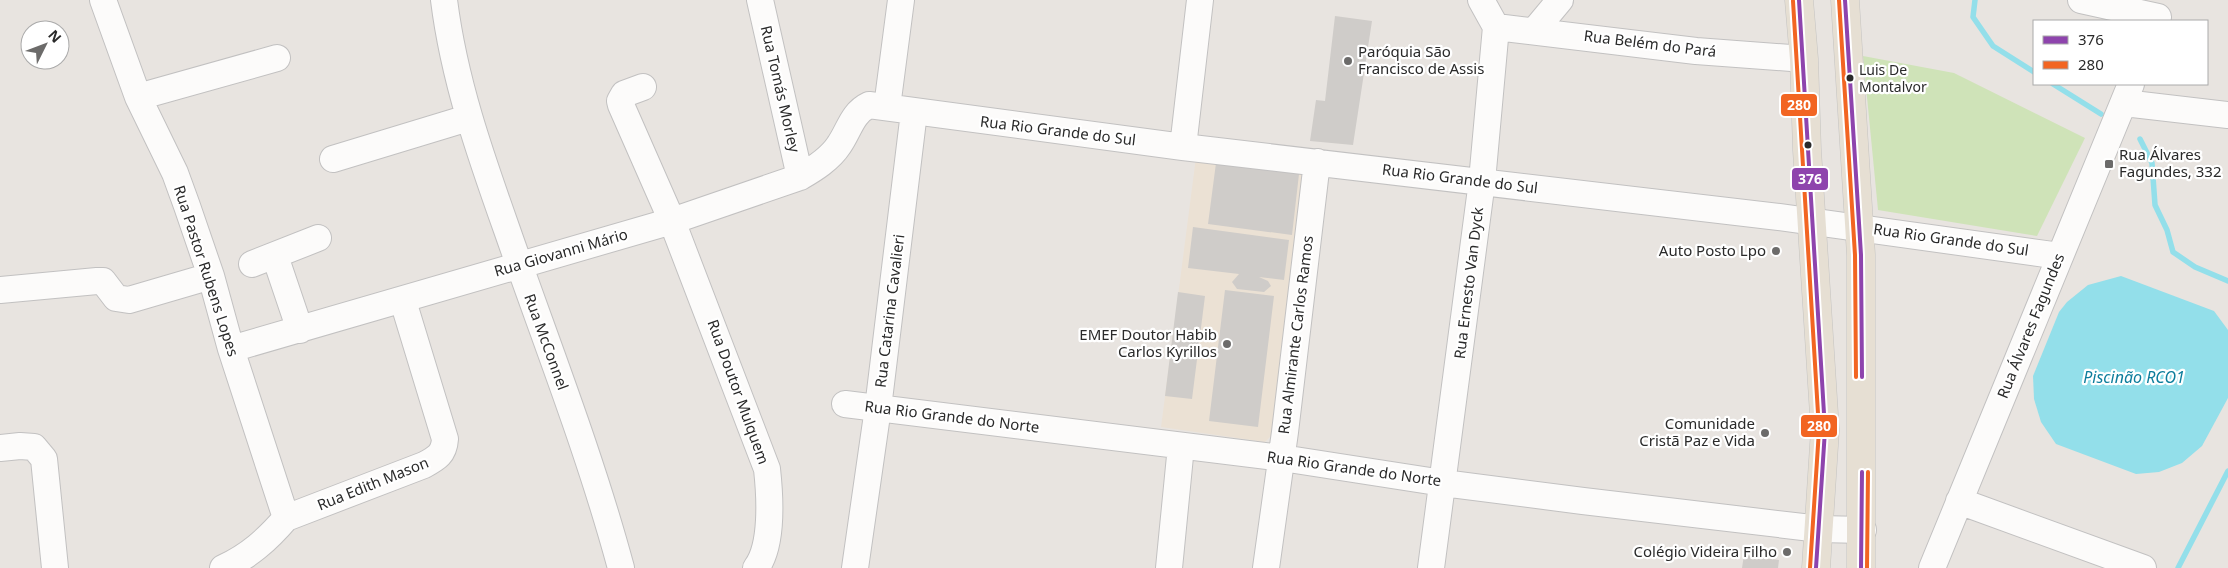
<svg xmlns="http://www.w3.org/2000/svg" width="2228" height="568" font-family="'Noto Sans',sans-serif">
<rect width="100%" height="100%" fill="#e8e4e0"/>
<path fill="#ebe1d4" d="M1196 157 1299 171 1303 175 1271 436 1265 442 1161 427Z"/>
<path fill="#cfe3b8" d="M1863 56 1954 73 2085 138 2037 236 1878 210Z"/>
<path fill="#93dfea" d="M2121 276 2214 311 2228 330V398L2202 446 2182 463 2159 472 2136 474 2056 444 2041 422 2034 399 2033 376 2059 312 2067 302 2088 285Z"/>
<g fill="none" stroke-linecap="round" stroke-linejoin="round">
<path stroke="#93dfea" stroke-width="5.5" d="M1975 0 1973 17 1993 46 2034 72
M2053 84 2101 114
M2140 139 2152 163 2155 205 2167 230 2173 252 2195 267 2228 281
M2178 568 2228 471"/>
</g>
<path fill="#cfccc9" d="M1335 16 1372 21 1353 145 1310 141 1316 100 1325 101Z
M1216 163 1299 174 1292 235 1208 224Z
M1193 227 1289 240 1284 280 1259 277 1268 281 1271 286 1264 292 1237 289 1232 282 1239 274 1188 268Z
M1225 290 1274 296 1258 427 1209 421Z
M1178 292 1205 296 1192 399 1165 396Z
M1744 555 1779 560 1778 568H1742Z"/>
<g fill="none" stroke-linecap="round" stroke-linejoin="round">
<defs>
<path id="minor" d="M103 0 138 97 175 173 187 206 211 276 231 349 286 518
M444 0C454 80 480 154 507 230 546 342 590 453 621 568
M760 0 800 177
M2081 0 2158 17
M1496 27 1696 51 1804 59
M1535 30 1560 0
M643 87 624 94 620 101 621 105 672 221 767 469C770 496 773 546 756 568
M138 97 277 58
M2124 103 2228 115
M887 107 901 0
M1183 147 1200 0
M333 159 468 118
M275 256 300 330
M252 264 318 238
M0 290 97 281H103L116 298 129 300 211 276
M231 349 672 221 800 177C814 169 830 159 839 145 849 131 852 113 869 105L1183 147 1779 217 2060 256
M845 404 1282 458 1443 483 1583 501 1820 529 1863 530
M0 448 20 446 34 447 44 459 55 568
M1959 501 2143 568
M223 568C249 556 267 540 286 518L424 465C437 458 444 454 445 439L403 301
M855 568 878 408 914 112
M1169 568 1181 446
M1266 568 1285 432 1317 162
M1431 568 1482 181 1496 27 1481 0
M1932 568 2131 84"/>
<path id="major" d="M1799 0 1804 59 1807 150 1825 430 1816 568
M1845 0 1861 255V568"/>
</defs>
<use href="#minor" stroke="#c2c1c1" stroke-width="28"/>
<use href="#major" stroke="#c4c3c1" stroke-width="29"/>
<use href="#minor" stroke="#fcfbfa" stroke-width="26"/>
<use href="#major" stroke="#e6dfd3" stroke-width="28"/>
<defs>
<path id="bus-1" d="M1799 0 1825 430 1816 568
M1845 0 1861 255 1862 377
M1861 568 1862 472"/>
<path id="bus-2" d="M1839 0 1855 255 1856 377
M1793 1 1819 430 1810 568
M1867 568 1868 472"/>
</defs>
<use href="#bus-1" stroke="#fff" stroke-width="8"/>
<use href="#bus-2" stroke="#fff" stroke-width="8"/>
<use href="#bus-1" stroke="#8e44ad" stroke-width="4"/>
<use href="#bus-2" stroke="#f26522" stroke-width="4"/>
</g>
<g fill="#6c6b6a" stroke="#fff" stroke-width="2">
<circle cx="1348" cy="61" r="5"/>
<rect x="2104" y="159" width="10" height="10" rx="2.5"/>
<circle cx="1776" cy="251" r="5"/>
<circle cx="1227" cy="344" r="5"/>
<circle cx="1765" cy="433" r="5"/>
<circle cx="1787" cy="552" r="5"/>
</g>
<g fill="#2a2a2a" stroke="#fff" stroke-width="2">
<circle cx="1850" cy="78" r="4.5"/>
<circle cx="1808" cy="145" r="4.5"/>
</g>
<g text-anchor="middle" stroke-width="4.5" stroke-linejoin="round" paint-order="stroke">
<g font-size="14" fill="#2a2a2a" stroke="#fff" text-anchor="start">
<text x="1859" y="75">Luis De<tspan x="1859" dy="17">Montalvor</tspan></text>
</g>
<g font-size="15" fill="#2a2a2a" stroke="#fff">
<text transform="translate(1650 44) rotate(7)" y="5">Rua Belém do Pará</text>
<text transform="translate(780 89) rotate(77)" y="5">Rua Tomás Morley</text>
<text transform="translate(1058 131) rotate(7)" y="5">Rua Rio Grande do Sul</text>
<text transform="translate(1460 179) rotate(7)" y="5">Rua Rio Grande do Sul</text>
<text transform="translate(1951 240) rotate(8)" y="5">Rua Rio Grande do Sul</text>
<text transform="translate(561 253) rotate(-16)" y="5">Rua Giovanni Mário</text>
<text transform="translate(206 271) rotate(72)" y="5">Rua Pastor Rubens Lopes</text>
<text transform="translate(1469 283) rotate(-83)" y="5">Rua Ernesto Van Dyck</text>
<text transform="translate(890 311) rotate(-83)" y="5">Rua Catarina Cavalieri</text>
<text transform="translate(2031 326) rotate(-68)" y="5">Rua Álvares Fagundes</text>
<text transform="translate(1296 335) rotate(-83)" y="5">Rua Almirante Carlos Ramos</text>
<text transform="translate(546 342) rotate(70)" y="5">Rua McConnel</text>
<text transform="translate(738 392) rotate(70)" y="5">Rua Doutor Mulquem</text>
<text transform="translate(952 417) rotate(7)" y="5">Rua Rio Grande do Norte</text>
<text transform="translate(1354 469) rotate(8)" y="5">Rua Rio Grande do Norte</text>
<text transform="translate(373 484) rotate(-22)" y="5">Rua Edith Mason</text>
</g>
<g font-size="15" fill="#2a2a2a" stroke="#fff" text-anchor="end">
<text x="1358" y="57" text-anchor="start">Paróquia São<tspan x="1358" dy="17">Francisco de Assis</tspan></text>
<text x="2119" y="160" text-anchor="start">Rua Álvares<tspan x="2119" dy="17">Fagundes, 332</tspan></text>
<text x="1766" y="256">Auto Posto Lpo</text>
<text x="1217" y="340">EMEF Doutor Habib<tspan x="1217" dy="17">Carlos Kyrillos</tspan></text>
<text x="1755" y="429">Comunidade<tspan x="1755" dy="17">Cristã Paz e Vida</tspan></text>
<text x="1777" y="557">Colégio Videira Filho</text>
</g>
<g font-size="16" font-style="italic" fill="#0c7d9c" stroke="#fff">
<text x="2134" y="383">Piscinão RCO1</text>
</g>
</g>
<g stroke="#fff" stroke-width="2">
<rect x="1780" y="93" width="38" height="24" rx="5" fill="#f26522"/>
<rect x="1791" y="167" width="38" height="24" rx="5" fill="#8e44ad"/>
<rect x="1800" y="414" width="38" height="24" rx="5" fill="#f26522"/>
</g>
<g font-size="14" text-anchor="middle" font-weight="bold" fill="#fff">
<text x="1799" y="110">280</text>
<text x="1810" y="184">376</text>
<text x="1819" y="431">280</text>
</g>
<rect x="2033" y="20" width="175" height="65" fill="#ffffff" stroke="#aaaaaa"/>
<rect x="2043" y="36" width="25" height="8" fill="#8e44ad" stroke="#aaaaaa"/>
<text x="2078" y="45" font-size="15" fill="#2a2a2a">376</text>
<rect x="2043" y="61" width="25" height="8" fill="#f26522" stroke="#aaaaaa"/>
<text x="2078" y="70" font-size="15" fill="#2a2a2a">280</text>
<g transform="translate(45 45) rotate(48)"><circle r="24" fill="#ffffff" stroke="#aaaaaa"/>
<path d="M0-4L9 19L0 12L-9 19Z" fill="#6c6b6a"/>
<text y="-8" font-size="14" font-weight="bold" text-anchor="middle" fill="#2a2a2a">N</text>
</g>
</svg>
